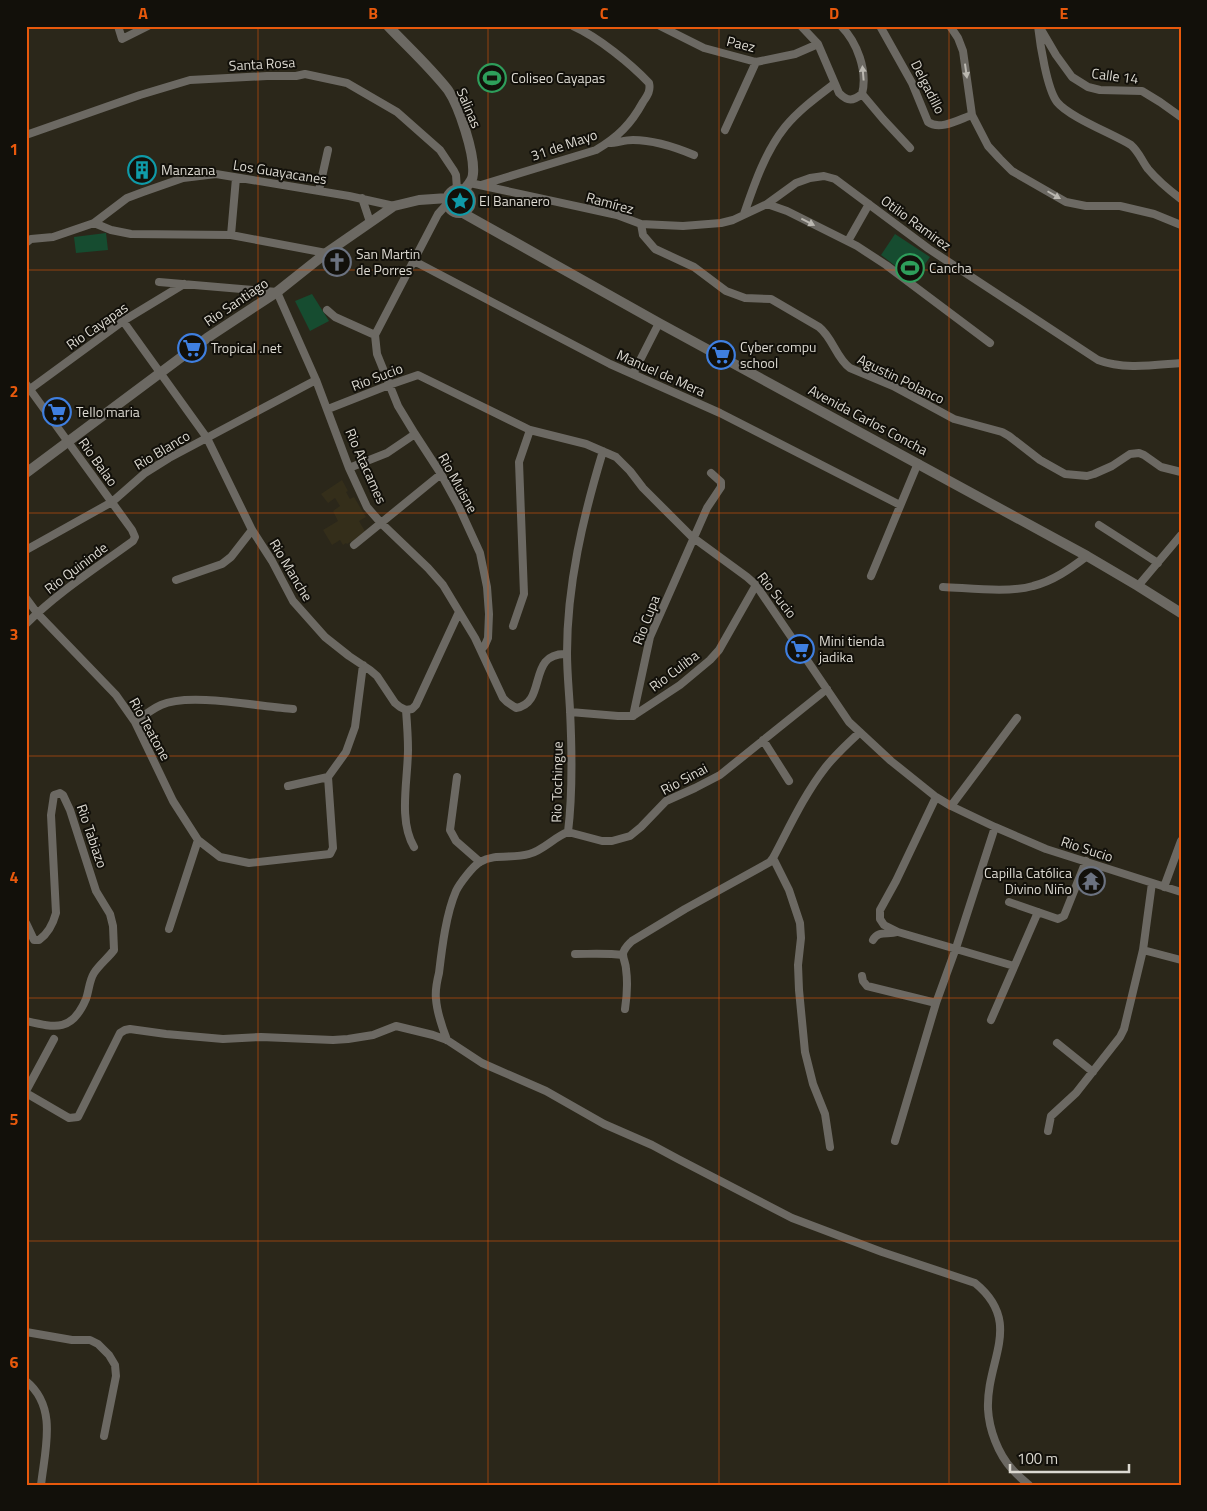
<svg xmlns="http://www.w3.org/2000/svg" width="1207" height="1511" font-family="'Titillium Web',sans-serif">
<rect width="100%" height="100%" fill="#2b271a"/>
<path fill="#342e1a" d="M342 480 348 491 346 492 350 499 354 497 366 517 359 521 366 533 347 544 346 543 343 545 340 540 332 545 323 530 338 521 333 511 340 506 335 498 328 503 321 494Z"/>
<path fill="#164c30" d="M106 233 108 250 76 253 74 237Z
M895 234 930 257 914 280 881 255Z
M312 294 329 321 310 331 295 301Z"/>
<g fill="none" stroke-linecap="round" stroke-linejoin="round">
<path stroke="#6c6963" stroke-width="8" d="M118 26 122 39 148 26
M660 26 704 48 756 62 795 54 818 44
M801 26 818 44 839 93C848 102 853 101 862 94 868 71 857 42 841 26
M880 26 912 83 928 122C940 131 960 119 972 115
M950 26 958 38 963 51 972 115 988 146 1000 159 1012 171 1066 202 1086 206H1120L1154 214 1181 225
M1038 26C1040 44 1047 89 1057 102 1069 117 1113 134 1131 145 1139 152 1142 161 1148 169 1158 181 1169 190 1181 199
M1039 26 1056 55 1072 77 1088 87 1100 90 1142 91 1160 102 1181 117
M862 94 883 119 910 148
M725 130 756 62
M26 135 140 95 190 80 267 76H296L305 74 347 83 397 112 440 150 454 171 456 175 457 189
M609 143C617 143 624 140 633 140 653 140 675 147 694 155
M470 183 617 215 641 224 683 226 721 223 733 220 767 204 796 183 810 178 824 176 835 179 929 249 1098 360C1124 370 1154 365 1181 363
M481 185 596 150C618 137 631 124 643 102 647 96 651 91 649 83 631 64 598 37 573 26
M319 190 328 150
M362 198 370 222
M448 203 438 214 375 335 377 354 398 406 415 434 441 474 458 505 480 553 487 587 489 614 488 638 485 645 481 650
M767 204 787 211 857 246 886 265 990 343
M744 214C754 185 765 152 785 127 799 110 817 97 834 84
M94 223 111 230 131 234 231 235 326 253
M641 224 643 235 655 249 694 267 726 291 745 298 771 299 819 327C833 338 836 358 850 368L893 386 954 419 1002 432 1009 436 1040 460 1065 474 1087 476 1094 474 1112 466 1130 454 1139 453 1144 455 1161 467 1181 472
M231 235 236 178
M848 241 869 204
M26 243 31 239 53 237 94 223 127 198 143 192 183 178 216 174 349 196 394 206
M414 261 610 364 720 413 900 505
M159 282 277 292 316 380 349 468 367 507 381 523 428 568 443 585 475 638 503 698 507 702 516 708C548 703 526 652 567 654
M327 310 335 317 375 335
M123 321 207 438 252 530 272 561 293 601 325 637 349 656 370 670 377 676 395 703 400 707 406 710 412 709 416 705 459 612
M633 374 659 323
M26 384 132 530 135 537 133 541C96 568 58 592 26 624
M26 392 123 321 184 284
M328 409 389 385 418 375 530 430 586 444 616 457 630 471 643 488 691 536 747 577 756 585 849 722 891 761 936 797 951 806 995 827 1046 849 1181 892
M349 468 387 453 415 434
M1099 525 1158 563
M354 545 441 474
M26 550 112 502 145 473 169 458 316 380
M871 576 918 463
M176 580 222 564 231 557 252 530
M1138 586 1181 535
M943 587C969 588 1009 593 1033 586 1053 581 1070 569 1087 556
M26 598 37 613 116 695 135 722 173 801 198 840 220 857 249 863 330 854 333 848 328 777 346 752 355 727 363 665
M513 626 524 594 519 462 530 430
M406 710C407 723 408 736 408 749 408 780 398 820 414 847
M570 712 618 716H633L680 685 710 660 719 650 756 585
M633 716 650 637 707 508 721 487V482L711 473
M135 722C143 716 152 709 161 705 189 692 261 707 293 709
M763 740 789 781
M457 777 450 830 456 841 480 862
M288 786 328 777
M936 797 896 881 880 910V919L884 925 898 932 1014 966
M951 806 1017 718
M568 832 602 841H612L630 836 641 827 666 801 695 788 720 775 827 689
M773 858 789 890 800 923 801 938 798 965 799 990 805 1052 813 1084 825 1114 830 1147
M1164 887 1181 841
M1009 902 1058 919 1064 916 1086 861
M26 923 34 940H39C49 933 53 924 56 913L51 815 54 795 60 793 63 795 70 810 96 891 110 914 113 926 114 950C108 958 99 965 94 973 89 981 89 991 86 999 72 1032 56 1028 26 1021
M169 929 198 840
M873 940C878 930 888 935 897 932
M1143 950 1181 960
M575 954C591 954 607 953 623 955
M862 976 863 981 867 986 936 1003
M625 1009C627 996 628 983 626 969 626 964 623 959 623 954 624 948 628 945 632 941L685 909 770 862 773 858C789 828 804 795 825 768 835 755 847 744 860 732
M991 1020 1038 912
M447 1040C442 1027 437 1013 436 999 435 991 437 981 439 973 442 948 446 914 456 891 460 883 473 866 480 862 495 853 513 859 529 854 544 850 554 837 568 832 573 792 572 751 570 710 569 691 567 672 567 653 567 585 583 517 603 451
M1057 1043 1093 1072
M26 1091 54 1039
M26 1093 69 1118 78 1117 120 1033 125 1030 130 1029 166 1034 223 1039 261 1037 333 1040 348 1039 373 1035 396 1026 433 1035 447 1040 482 1063 546 1091 604 1124 652 1145 678 1159 792 1218 882 1252 975 1283C1024 1323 986 1360 988 1409 989 1429 998 1454 1012 1469 1017 1475 1023 1480 1029 1485
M1048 1131 1051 1116 1076 1093 1120 1037 1124 1029 1143 950 1152 883
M895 1141 936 1003 956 948 995 827
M26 1332 72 1340H90L98 1344 109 1355 115 1365 116 1376 104 1436
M26 1381C58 1407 45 1449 41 1485"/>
<path stroke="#6c6963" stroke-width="10" d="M388 26C408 47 430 67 448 90 459 106 475 154 473 174 473 180 468 185 464 190
M447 201a12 12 0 1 1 24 0a12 12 0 1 1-24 0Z
M461 212 659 323 1087 556 1138 586 1181 613
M26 473 207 338 277 292 326 253 394 206 419 200 448 198"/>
</g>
<defs><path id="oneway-solid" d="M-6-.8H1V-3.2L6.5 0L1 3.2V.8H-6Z" transform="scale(1.25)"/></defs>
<g fill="#bab7b0">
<use href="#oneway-solid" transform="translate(966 71) rotate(82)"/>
<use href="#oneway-solid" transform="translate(863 73) rotate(-95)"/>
<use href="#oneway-solid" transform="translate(1054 195) rotate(30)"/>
<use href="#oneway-solid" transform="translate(808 222) rotate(27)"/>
</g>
<path fill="none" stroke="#e8590c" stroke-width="1" stroke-opacity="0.55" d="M258 26V1485M488 26V1485M719 26V1485M949 26V1485M26 270H1181M26 513H1181M26 756H1181M26 998H1181M26 1241H1181"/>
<defs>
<symbol id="stadium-ring" viewBox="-11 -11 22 22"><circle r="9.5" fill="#12100a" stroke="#2e9e5b" stroke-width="1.5"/><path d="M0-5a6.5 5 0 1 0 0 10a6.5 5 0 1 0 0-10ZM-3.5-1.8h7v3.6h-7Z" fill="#2e9e5b"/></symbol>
<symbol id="building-ring" viewBox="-11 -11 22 22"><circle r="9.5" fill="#12100a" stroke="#0f9aa8" stroke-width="1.5"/><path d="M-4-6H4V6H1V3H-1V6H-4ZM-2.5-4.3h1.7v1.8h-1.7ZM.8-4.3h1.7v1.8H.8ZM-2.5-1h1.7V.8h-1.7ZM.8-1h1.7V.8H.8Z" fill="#0f9aa8"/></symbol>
<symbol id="sight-ring" viewBox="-11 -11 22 22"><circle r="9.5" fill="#12100a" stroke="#0f9aa8" stroke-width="1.5"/><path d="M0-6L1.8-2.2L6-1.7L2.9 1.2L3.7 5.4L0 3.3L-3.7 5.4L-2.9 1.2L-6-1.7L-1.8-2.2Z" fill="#0f9aa8"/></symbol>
<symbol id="church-ring" viewBox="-11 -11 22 22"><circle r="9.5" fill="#12100a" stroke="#6b7280" stroke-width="1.5"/><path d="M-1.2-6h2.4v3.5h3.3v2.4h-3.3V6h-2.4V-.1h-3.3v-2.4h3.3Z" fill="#6b7280"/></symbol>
<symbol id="supermarket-ring" viewBox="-11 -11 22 22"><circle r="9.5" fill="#12100a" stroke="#3f7fe0" stroke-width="1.5"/><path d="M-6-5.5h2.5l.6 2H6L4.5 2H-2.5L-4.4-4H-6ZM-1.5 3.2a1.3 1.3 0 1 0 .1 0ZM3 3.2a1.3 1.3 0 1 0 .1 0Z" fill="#3f7fe0"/></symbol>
<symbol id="temple-ring" viewBox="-11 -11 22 22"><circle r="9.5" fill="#12100a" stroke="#6b7280" stroke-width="1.5"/><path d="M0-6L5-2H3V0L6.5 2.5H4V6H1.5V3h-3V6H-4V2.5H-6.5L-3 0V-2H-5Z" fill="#6b7280"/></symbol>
</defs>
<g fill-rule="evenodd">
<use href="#stadium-ring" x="476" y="62" width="32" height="32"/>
<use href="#building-ring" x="126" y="154" width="32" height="32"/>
<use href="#sight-ring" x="444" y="185" width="32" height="32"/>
<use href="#church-ring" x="321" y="246" width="32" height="32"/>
<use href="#stadium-ring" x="894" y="252" width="32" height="32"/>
<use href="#supermarket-ring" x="176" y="332" width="32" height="32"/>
<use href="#supermarket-ring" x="705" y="339" width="32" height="32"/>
<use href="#supermarket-ring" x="41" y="396" width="32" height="32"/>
<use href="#supermarket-ring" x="784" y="633" width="32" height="32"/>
<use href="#temple-ring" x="1075" y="865" width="32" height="32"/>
</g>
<g text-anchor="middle" stroke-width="4" stroke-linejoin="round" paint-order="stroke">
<g font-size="14" fill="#dcd9d1" stroke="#12100a">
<text transform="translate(741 44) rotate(14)" y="5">Paez</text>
<text transform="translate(262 64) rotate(-3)" y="5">Santa Rosa</text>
<text transform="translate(1115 76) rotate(7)" y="5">Calle 14</text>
<text transform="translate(928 87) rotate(63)" y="5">Delgadillo</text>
<text transform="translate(469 108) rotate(67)" y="5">Salinas</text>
<text transform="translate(564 145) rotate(-19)" y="5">31 de Mayo</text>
<text transform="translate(280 172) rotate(9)" y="5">Los Guayacanes</text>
<text transform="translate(610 203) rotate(15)" y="5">Ramírez</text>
<text transform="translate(916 223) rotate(36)" y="5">Otilio Ramirez</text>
<text transform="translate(236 302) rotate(-34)" y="5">Rio Santiago</text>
<text transform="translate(97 326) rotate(-35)" y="5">Rio Cayapas</text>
<text transform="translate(661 373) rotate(24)" y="5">Manuel de Mera</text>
<text transform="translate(377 377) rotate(-21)" y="5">Rio Sucio</text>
<text transform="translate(901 379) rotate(26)" y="5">Agustin Polanco</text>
<text transform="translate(868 420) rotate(28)" y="5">Avenida Carlos Concha</text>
<text transform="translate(162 450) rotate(-31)" y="5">Rio Blanco</text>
<text transform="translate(98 462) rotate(54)" y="5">Rio Balao</text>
<text transform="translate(366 466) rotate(66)" y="5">Rio Atacames</text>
<text transform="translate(458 483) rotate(61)" y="5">Rio Muisne</text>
<text transform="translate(76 568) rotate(-37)" y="5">Rio Quininde</text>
<text transform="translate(291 570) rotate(59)" y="5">Rio Manche</text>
<text transform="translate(777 595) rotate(52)" y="5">Rio Sucio</text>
<text transform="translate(646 620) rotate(-69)" y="5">Rio Cupa</text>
<text transform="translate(674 671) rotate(-37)" y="5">Rio Culiba</text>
<text transform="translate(150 729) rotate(61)" y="5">Rio Teatone</text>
<text transform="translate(684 779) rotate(-28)" y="5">Rio Sinai</text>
<text transform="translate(557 782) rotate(-89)" y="5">Rio Tochingue</text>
<text transform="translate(92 836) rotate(71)" y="5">Rio Tabiazo</text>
<text transform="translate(1087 849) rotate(18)" y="5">Rio Sucio</text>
</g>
<g font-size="14" fill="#dcd9d1" stroke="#12100a" text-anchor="start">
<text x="511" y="83">Coliseo Cayapas</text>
<text x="161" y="175">Manzana</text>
<text x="479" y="206">El Bananero</text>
<text x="356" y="259">San Martin<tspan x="356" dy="16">de Porres</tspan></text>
<text x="929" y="273">Cancha</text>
<text x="740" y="352">Cyber compu<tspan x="740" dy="16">school</tspan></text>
<text x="211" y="353">Tropical .net</text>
<text x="76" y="417">Tello maria</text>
<text x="819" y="646">Mini tienda<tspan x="819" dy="16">jadika</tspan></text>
<text x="1072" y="878" text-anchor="end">Capilla Católica<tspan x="1072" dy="16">Divino Niño</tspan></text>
</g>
</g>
<rect width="1207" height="1511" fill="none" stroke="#12100a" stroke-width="55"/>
<path d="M1010 1464v8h119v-8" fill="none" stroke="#dcd9d1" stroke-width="2.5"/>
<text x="1017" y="1464" font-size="15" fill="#dcd9d1" stroke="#12100a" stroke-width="4" paint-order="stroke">100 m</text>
<rect x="28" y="28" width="1152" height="1456" fill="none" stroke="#e8590c" stroke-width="2"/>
<g font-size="16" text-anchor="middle" font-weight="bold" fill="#e8590c">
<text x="143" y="19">A</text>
<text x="373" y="19">B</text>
<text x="604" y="19">C</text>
<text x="834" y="19">D</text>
<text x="1064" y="19">E</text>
<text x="14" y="155">1</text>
<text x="14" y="397">2</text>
<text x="14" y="640">3</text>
<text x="14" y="883">4</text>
<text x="14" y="1125">5</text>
<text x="14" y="1368">6</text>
</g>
</svg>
